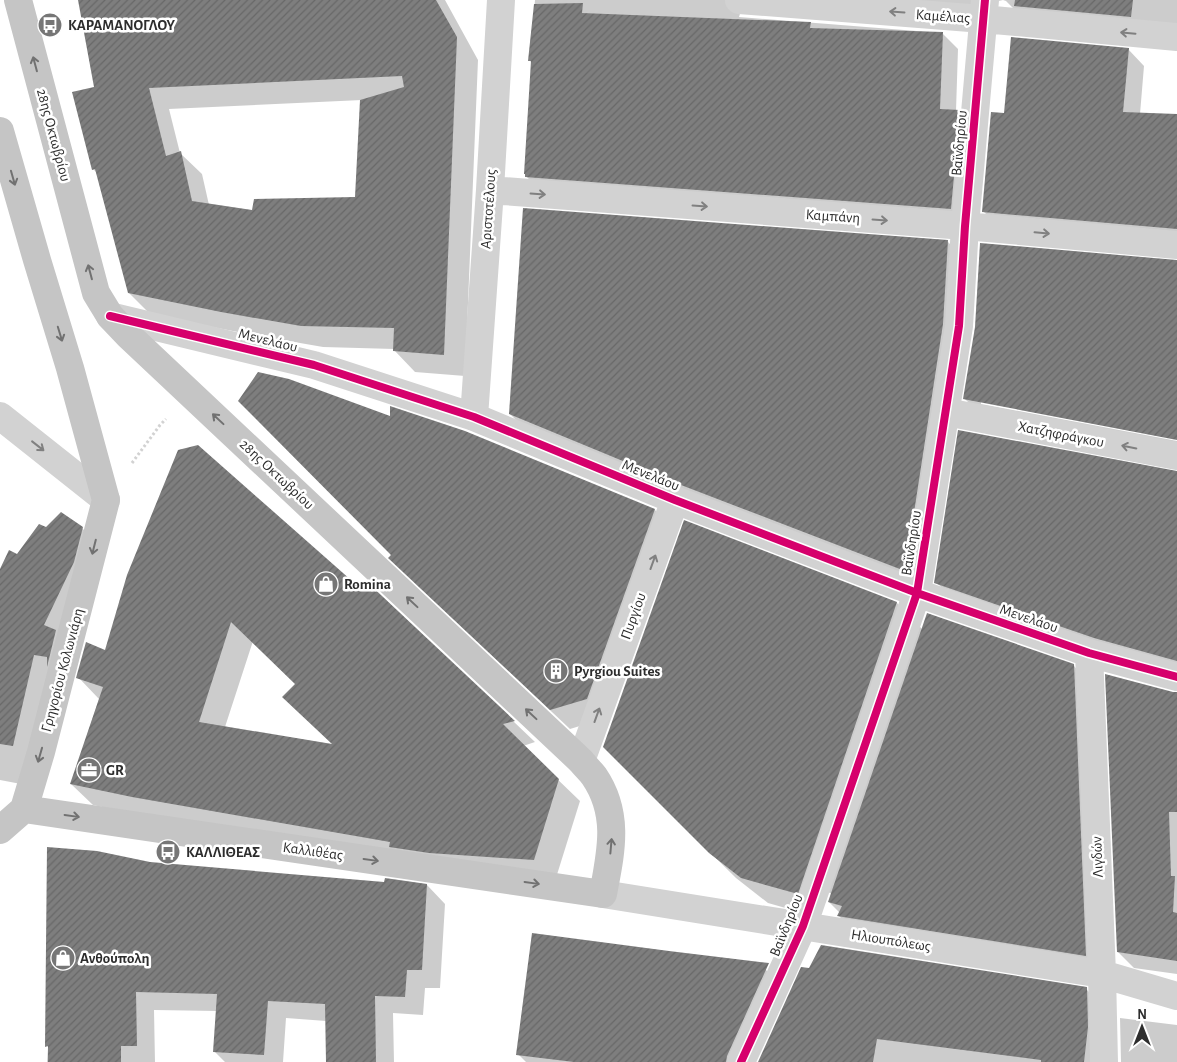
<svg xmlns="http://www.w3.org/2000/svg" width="1177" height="1062" font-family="'Alegreya Sans',sans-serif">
<defs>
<pattern id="building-hatch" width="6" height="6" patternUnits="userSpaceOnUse" patternTransform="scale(1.25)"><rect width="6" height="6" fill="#7e7e7e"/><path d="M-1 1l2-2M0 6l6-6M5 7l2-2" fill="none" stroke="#686868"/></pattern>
</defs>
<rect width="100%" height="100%" fill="#fff"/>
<path fill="#0003" fill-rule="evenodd" d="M80 0H445L478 60 465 376 415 372 394 350V349L323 347 243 333 151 315 129 293 97 173 93 169 96 88ZM362 100 357 198 253 212 209 205 202 174 180 153 169 109Z
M535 0H1177V24L1017 12 1006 1 1003 0 994 2 988 7H742L739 17 942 33 958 49 956 111H959L975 127 967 225 542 193 526 176 532 63 530 61Z
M1128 49 1144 66 1140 114 1177 115V243L999 227 983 211 1005 114Z
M524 210 948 242 965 259 921 588 527 431 510 414Z
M1177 262V439L981 401V404L1177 441V452L981 415 965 399Z
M1177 472V672L952 598 936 582Z
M655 510 674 529 606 718 570 729 409 577Z
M685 522 897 603 922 629 1073 665 1087 680 1099 969 852 929 838 915 840 913 829 902 832 894 828 892 817 917 768 903 736 878 604 747Z
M46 528H82L96 542 21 784 0 780V571Z
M367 582 535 742 523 746 580 801 555 881 154 818 93 805 71 784 99 699 78 677 106 651 360 589ZM253 641 296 684 334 746 225 727Z
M1177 693V974L1134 968 1118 952Z
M149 864 386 884 427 885 445 904 440 988H425L423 1015 393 1013 394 1062H327L326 1021 286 1018 283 1062H225L214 1051 217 1011 154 1010 155 1062H47L48 1047 47 1046Z
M759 963 776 980 739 1062H526L518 1054Z
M1086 989 1101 1004 1103 1062H777Z
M1120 1018 1177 1025V1062H1121Z"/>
<path fill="url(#building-hatch)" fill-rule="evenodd" d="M78 0H436L457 37 444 355 393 351 394 328 301 326 221 312 128 293 95 169 92 170 72 92 94 87ZM402 76 404 87 360 100 355 197 254 199 252 210 192 201 181 151 166 156 149 88Z
M1015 0H1133L1131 17 1014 6Z
M583 3 582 13 811 22 810 28 943 32 940 109 960 110 951 209 525 177V174H524L531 61H528L534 4Z
M1011 37 1129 48 1123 112 1177 114V229L982 212 991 112 1004 113Z
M523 208 948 240 943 324 905 571 681 485 509 414Z
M980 243 1177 260V440L963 399 975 327Z
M258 372 289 379 390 416V406L465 431 655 509 587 699 550 710 388 558 391 555 238 401Z
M958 430 1177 471V661L1094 638 934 583Z
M198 445 360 588 366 581 515 721 503 724 559 779 534 860 429 853 389 847 390 842 132 797 70 784 103 687 76 678 86 642 105 650 127 575 178 450ZM231 622 295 684 282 697 332 744 199 722Z
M61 512 83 527 74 562 44 625 56 630 47 667V657L34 655 13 746 0 744V569L9 550 17 554 39 524 46 527Z
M684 520 897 602 798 894 741 878 709 853 603 747Z
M927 613 1074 664 1086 956 837 916 842 906 828 902Z
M1105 674 1173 692H1177V812H1169L1171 876H1175L1173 912 1177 913V961L1117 952Z
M47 847 97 851 150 862 384 882 385 878 427 884 422 970H407L405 997 375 996 376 1062H326L325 1004 268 1001 264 1055 213 1052 217 994 136 992 137 1046H121V1062H48V1046L45 1047Z
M532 933 669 951 769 963 727 1056 726 1062H574L516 1055Z
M821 945 1087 987 1088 1027 1084 1062H1041V1060L877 1039 873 1062H758L801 967 809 968Z"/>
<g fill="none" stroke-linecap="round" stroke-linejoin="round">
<path stroke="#d2d2d2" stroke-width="3" stroke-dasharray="2.5 2.5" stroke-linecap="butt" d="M132 463 160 425 166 419"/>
<path stroke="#d2d2d2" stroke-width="28" d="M739 0 983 19 1177 37
M490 190 965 226 1177 245
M110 316 314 365 474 417 675 500 917 593 1089 653 1177 677
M946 412 1177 456
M0 416 106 500
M474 417 490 190 501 0
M1089 653 1102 974 1104 1062
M581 761 675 500
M603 894 1102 974 1177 996
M741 1062 803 926 917 593 959 326 965 226 985 0"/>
<path stroke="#c5c5c5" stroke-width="28" d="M18 0 96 293 110 316 129 336 581 761C585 766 590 771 594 776 620 814 611 852 603 894L24 809
M0 131 37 260 70 368 106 500 41 752 24 809 0 830"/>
<defs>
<path id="cycleway" d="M110 316 314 365 474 417 675 500 917 593 1089 653 1177 677
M741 1062 803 926 917 593 959 326 965 226 985 0"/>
</defs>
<use href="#cycleway" stroke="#fff" stroke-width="11"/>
<use href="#cycleway" stroke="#d6006c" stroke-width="8"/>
</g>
<defs><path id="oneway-shaft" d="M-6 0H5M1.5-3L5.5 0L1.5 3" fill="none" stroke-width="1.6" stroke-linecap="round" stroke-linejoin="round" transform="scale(1.25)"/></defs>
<g stroke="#808080">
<use href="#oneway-shaft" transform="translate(897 12) rotate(-176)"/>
<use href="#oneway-shaft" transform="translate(1128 33) rotate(-175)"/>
<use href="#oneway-shaft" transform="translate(538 194) rotate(4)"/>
<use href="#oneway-shaft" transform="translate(700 206) rotate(4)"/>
<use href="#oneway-shaft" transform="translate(880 220) rotate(4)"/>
<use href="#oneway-shaft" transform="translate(1042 233) rotate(5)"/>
<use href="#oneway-shaft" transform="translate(38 446) rotate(38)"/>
<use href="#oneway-shaft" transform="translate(1129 447) rotate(-169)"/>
<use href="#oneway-shaft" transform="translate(653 562) rotate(-70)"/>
<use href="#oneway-shaft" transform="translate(597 715) rotate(-70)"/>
</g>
<g stroke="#717171">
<use href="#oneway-shaft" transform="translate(35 64) rotate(-105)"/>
<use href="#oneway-shaft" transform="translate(13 178) rotate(74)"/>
<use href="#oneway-shaft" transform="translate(90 272) rotate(-105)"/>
<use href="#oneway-shaft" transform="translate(60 334) rotate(73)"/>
<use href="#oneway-shaft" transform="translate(218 419) rotate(-137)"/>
<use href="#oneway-shaft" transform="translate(94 547) rotate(104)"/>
<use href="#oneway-shaft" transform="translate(412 602) rotate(-137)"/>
<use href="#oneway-shaft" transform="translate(531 714) rotate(-137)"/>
<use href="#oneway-shaft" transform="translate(40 755) rotate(106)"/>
<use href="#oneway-shaft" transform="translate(72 816) rotate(8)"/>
<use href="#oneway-shaft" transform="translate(611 846) rotate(-85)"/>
<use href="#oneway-shaft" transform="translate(371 860) rotate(8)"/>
<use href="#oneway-shaft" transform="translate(532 883) rotate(8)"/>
</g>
<defs>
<symbol id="bus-disc" viewBox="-11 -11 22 22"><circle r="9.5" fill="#767676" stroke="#fff"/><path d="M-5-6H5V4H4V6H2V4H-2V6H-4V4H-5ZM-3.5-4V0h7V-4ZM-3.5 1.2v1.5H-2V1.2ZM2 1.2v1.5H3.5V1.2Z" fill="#fff"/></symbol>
<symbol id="shop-disc" viewBox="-11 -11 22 22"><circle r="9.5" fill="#767676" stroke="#fff"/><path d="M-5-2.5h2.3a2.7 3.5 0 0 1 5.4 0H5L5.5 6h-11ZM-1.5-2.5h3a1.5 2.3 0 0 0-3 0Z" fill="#fff"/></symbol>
<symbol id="building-disc" viewBox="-11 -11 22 22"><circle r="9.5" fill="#767676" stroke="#fff"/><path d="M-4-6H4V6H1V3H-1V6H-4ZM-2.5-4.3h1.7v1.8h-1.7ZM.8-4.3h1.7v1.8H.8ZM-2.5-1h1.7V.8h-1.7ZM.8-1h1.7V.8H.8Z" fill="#fff"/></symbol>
<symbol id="office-disc" viewBox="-11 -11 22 22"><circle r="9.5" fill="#767676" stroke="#fff"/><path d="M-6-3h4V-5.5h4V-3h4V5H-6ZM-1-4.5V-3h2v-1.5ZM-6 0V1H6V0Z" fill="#fff"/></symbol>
</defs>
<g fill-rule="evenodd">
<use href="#bus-disc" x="36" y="11" width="28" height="28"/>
<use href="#shop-disc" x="312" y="570" width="28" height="28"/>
<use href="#building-disc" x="542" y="657" width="28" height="28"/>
<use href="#office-disc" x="75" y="756" width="28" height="28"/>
<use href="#bus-disc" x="154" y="838" width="28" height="28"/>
<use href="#shop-disc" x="49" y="944" width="28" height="28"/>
</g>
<g text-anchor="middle" stroke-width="5" stroke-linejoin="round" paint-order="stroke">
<g font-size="15" fill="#2d2d2d" stroke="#fff">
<text transform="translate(943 16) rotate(4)" y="5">Καμέλιας</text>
<text transform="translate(54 135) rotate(75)" y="5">28ης Οκτωβρίου</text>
<text transform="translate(959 143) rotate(-85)" y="5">Βαϊνδηρίου</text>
<text transform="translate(488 209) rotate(-86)" y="5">Αριστοτέλους</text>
<text transform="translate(833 216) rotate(4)" y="5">Καμπάνη</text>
<text transform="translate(268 340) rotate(14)" y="5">Μενελάου</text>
<text transform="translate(1061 434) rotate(11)" y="5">Χατζηφράγκου</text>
<text transform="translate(277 474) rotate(43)" y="5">28ης Οκτωβρίου</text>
<text transform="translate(651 475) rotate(22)" y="5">Μενελάου</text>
<text transform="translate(911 543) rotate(-81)" y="5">Βαϊνδηρίου</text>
<text transform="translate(633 616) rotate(-70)" y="5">Πυργίου</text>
<text transform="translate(1029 618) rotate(19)" y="5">Μενελάου</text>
<text transform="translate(62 670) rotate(-75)" y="5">Γρηγορίου Κολωνιάρη</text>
<text transform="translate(313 851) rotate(8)" y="5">Καλλιθέας</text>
<text transform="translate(1097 857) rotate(-92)" y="5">Λιγδών</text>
<text transform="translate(786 925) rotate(-68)" y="5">Βαϊνδηρίου</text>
<text transform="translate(891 940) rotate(9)" y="5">Ηλιουπόλεως</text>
</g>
<g font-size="15" font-weight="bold" fill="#2d2d2d" stroke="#fff" text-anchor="start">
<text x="68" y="30">ΚΑΡΑΜΑΝΟΓΛΟΥ</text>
<text x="344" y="589">Romina</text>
<text x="574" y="676">Pyrgiou Suites</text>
<text x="106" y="775">GR</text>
<text x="186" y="857">ΚΑΛΛΙΘΕΑΣ</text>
<text x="80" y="963">Ανθούπολη</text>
</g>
</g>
<g transform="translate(1142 1027)" stroke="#ffffff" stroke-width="4" paint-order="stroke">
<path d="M0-4L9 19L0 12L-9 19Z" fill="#2d2d2d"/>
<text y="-8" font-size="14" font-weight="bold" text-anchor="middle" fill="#2d2d2d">N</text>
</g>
</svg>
